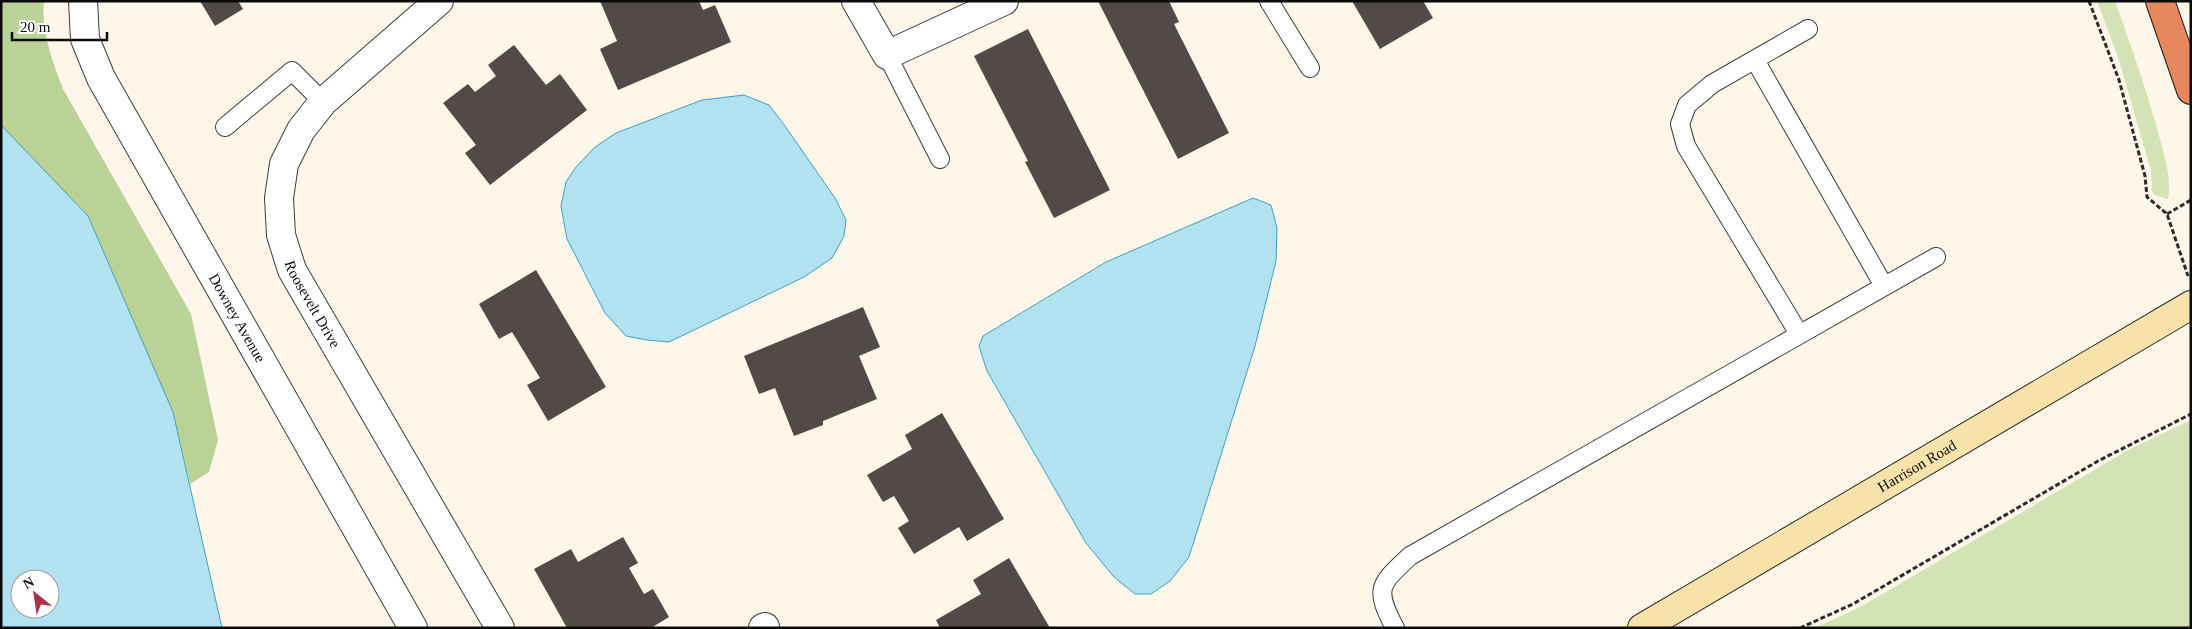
<svg xmlns="http://www.w3.org/2000/svg" width="2192" height="629" font-family="'Times New Roman',serif">
<rect width="100%" height="100%" fill="#fdf6e9"/>
<path fill="#d4e3b6" d="M2097 1H2115C2130 43 2145 85 2157 128 2163 152 2172 175 2168 199L2155 195 2152 191 2151 171 2119 60Z
M2191 420V628H1815L1860 607 2130 449Z"/>
<path fill="#bbd297" d="M1 1H44C41 32 52 60 63 89L191 314 218 440 209 472 190 484 173 412 88 216 1 125Z"/>
<path fill="#b2e2ef" stroke="#40a0bf" fill-rule="evenodd" d="M744 95 769 105 785 126 835 198 846 220 844 236 832 258 804 277 669 342 647 340 626 336 605 313 567 239 561 206 566 182 576 167 595 147 616 133 702 100Z
M1 125 88 216 173 412 222 628H1ZM20 579H50V609H20Z
M1253 198 1271 205 1277 228 1276 261 1255 346 1189 557 1170 581 1151 594H1135L1114 577 1086 543 987 371 979 346 983 336 1106 262Z"/>
<path fill="#514a47" d="M200 1H238L243 9 215 26Z
M600 1H699L703 10 715 5 731 42 618 90 600 49 617 41Z
M1098 1H1169L1179 22 1174 24 1229 133 1178 159Z
M1352 1H1423L1433 18 1380 49Z
M1028 29 1110 190 1054 218 1025 162 1028 161 974 56Z
M514 45 546 85 560 74 587 110 490 185 465 153 476 145 443 103 468 84 475 92 496 76 488 65Z
M536 270 606 387 548 421 527 385 540 378 512 332 499 339 479 304Z
M863 307 880 347 859 356 877 399 823 421V425L794 436 775 388 759 394 744 356Z
M942 413 1004 519 967 541 959 527 914 554 898 528 909 521 894 496 883 502 867 475 912 449 905 435Z
M623 537 638 563 629 568 644 594 653 589 669 617 651 628H567L534 569 571 549 578 562Z
M1009 558 1050 628H940L936 620 981 594 973 580Z"/>
<g fill="none" stroke-linecap="round" stroke-linejoin="round">
<defs>
<path id="lane" d="M1269 1 1310 68
M887 55 940 159
M1755 60 1884 286
M225 127 292 71 323 102
M1799 334 1686 146 1680 124 1687 105 1712 84 1808 29
M1395 628C1374 588 1379 585 1410 556L1936 257"/>
<g id="street">
<path id="s1" d="M83 1 85 39 101 78 413 628"/>
<path id="s2" d="M439 1 323 102 301 130 284 164 279 198 281 235 292 270 500 628"/>
<path d="M856 1 887 55 1004 1"/>
<path d="M763 628 765 627"/>
</g>
<g id="secondary">
<path id="s3" d="M1642 628 2191 305"/>
</g>
<path id="highway" d="M2160 1 2191 90"/>
</defs>
<use href="#lane" stroke="#3d3d3d" stroke-width="20"/>
<use href="#street" stroke="#3d3d3d" stroke-width="30"/>
<use href="#secondary" stroke="#2c2c2c" stroke-width="30"/>
<use href="#highway" stroke="#1b1b1b" stroke-width="30"/>
<path stroke="#2c2c2c" stroke-width="3" stroke-dasharray="5 2.5" stroke-linecap="butt" d="M2089 1 2119 80 2145 176 2147 197 2167 214 2188 276
M2167 214 2191 200
M1800 628 1853 604 2098 461 2191 414"/>
<use href="#lane" stroke="#fff" stroke-width="18"/>
<use href="#street" stroke="#fff" stroke-width="28"/>
<use href="#secondary" stroke="#f7e3aa" stroke-width="28"/>
<use href="#highway" stroke="#e6875d" stroke-width="28"/>
</g>
<g text-anchor="middle" stroke-width="5" stroke-linejoin="round" paint-order="stroke">
<g font-size="15" fill="#0a0a0a" stroke="#fff">
<text dy="5" stroke="none"><textPath href="#s2" startOffset="375">Roosevelt Drive</textPath></text>
<text dy="5" stroke="none"><textPath href="#s1" startOffset="356">Downey Avenue</textPath></text>
<text dy="5" stroke="none"><textPath href="#s3" startOffset="319">Harrison Road</textPath></text>
</g>
</g>
<rect width="2192" height="629" fill="none" stroke="#0a0a0a" stroke-width="5"/>
<g transform="translate(35 594) rotate(330)"><circle r="24" fill="#ffffff" stroke="#9d9d9d"/>
<path d="M0-4L9 19L0 12L-9 19Z" fill="#ab3049"/>
<text y="-8" font-size="14" font-weight="bold" text-anchor="middle" fill="#0a0a0a">N</text>
</g>
<path d="M12 32v8h95v-8" fill="none" stroke="#0a0a0a" stroke-width="2.5"/>
<text x="20" y="32" font-size="15" fill="#0a0a0a" stroke="#ffffff" stroke-width="4" paint-order="stroke">20 m</text>
</svg>
